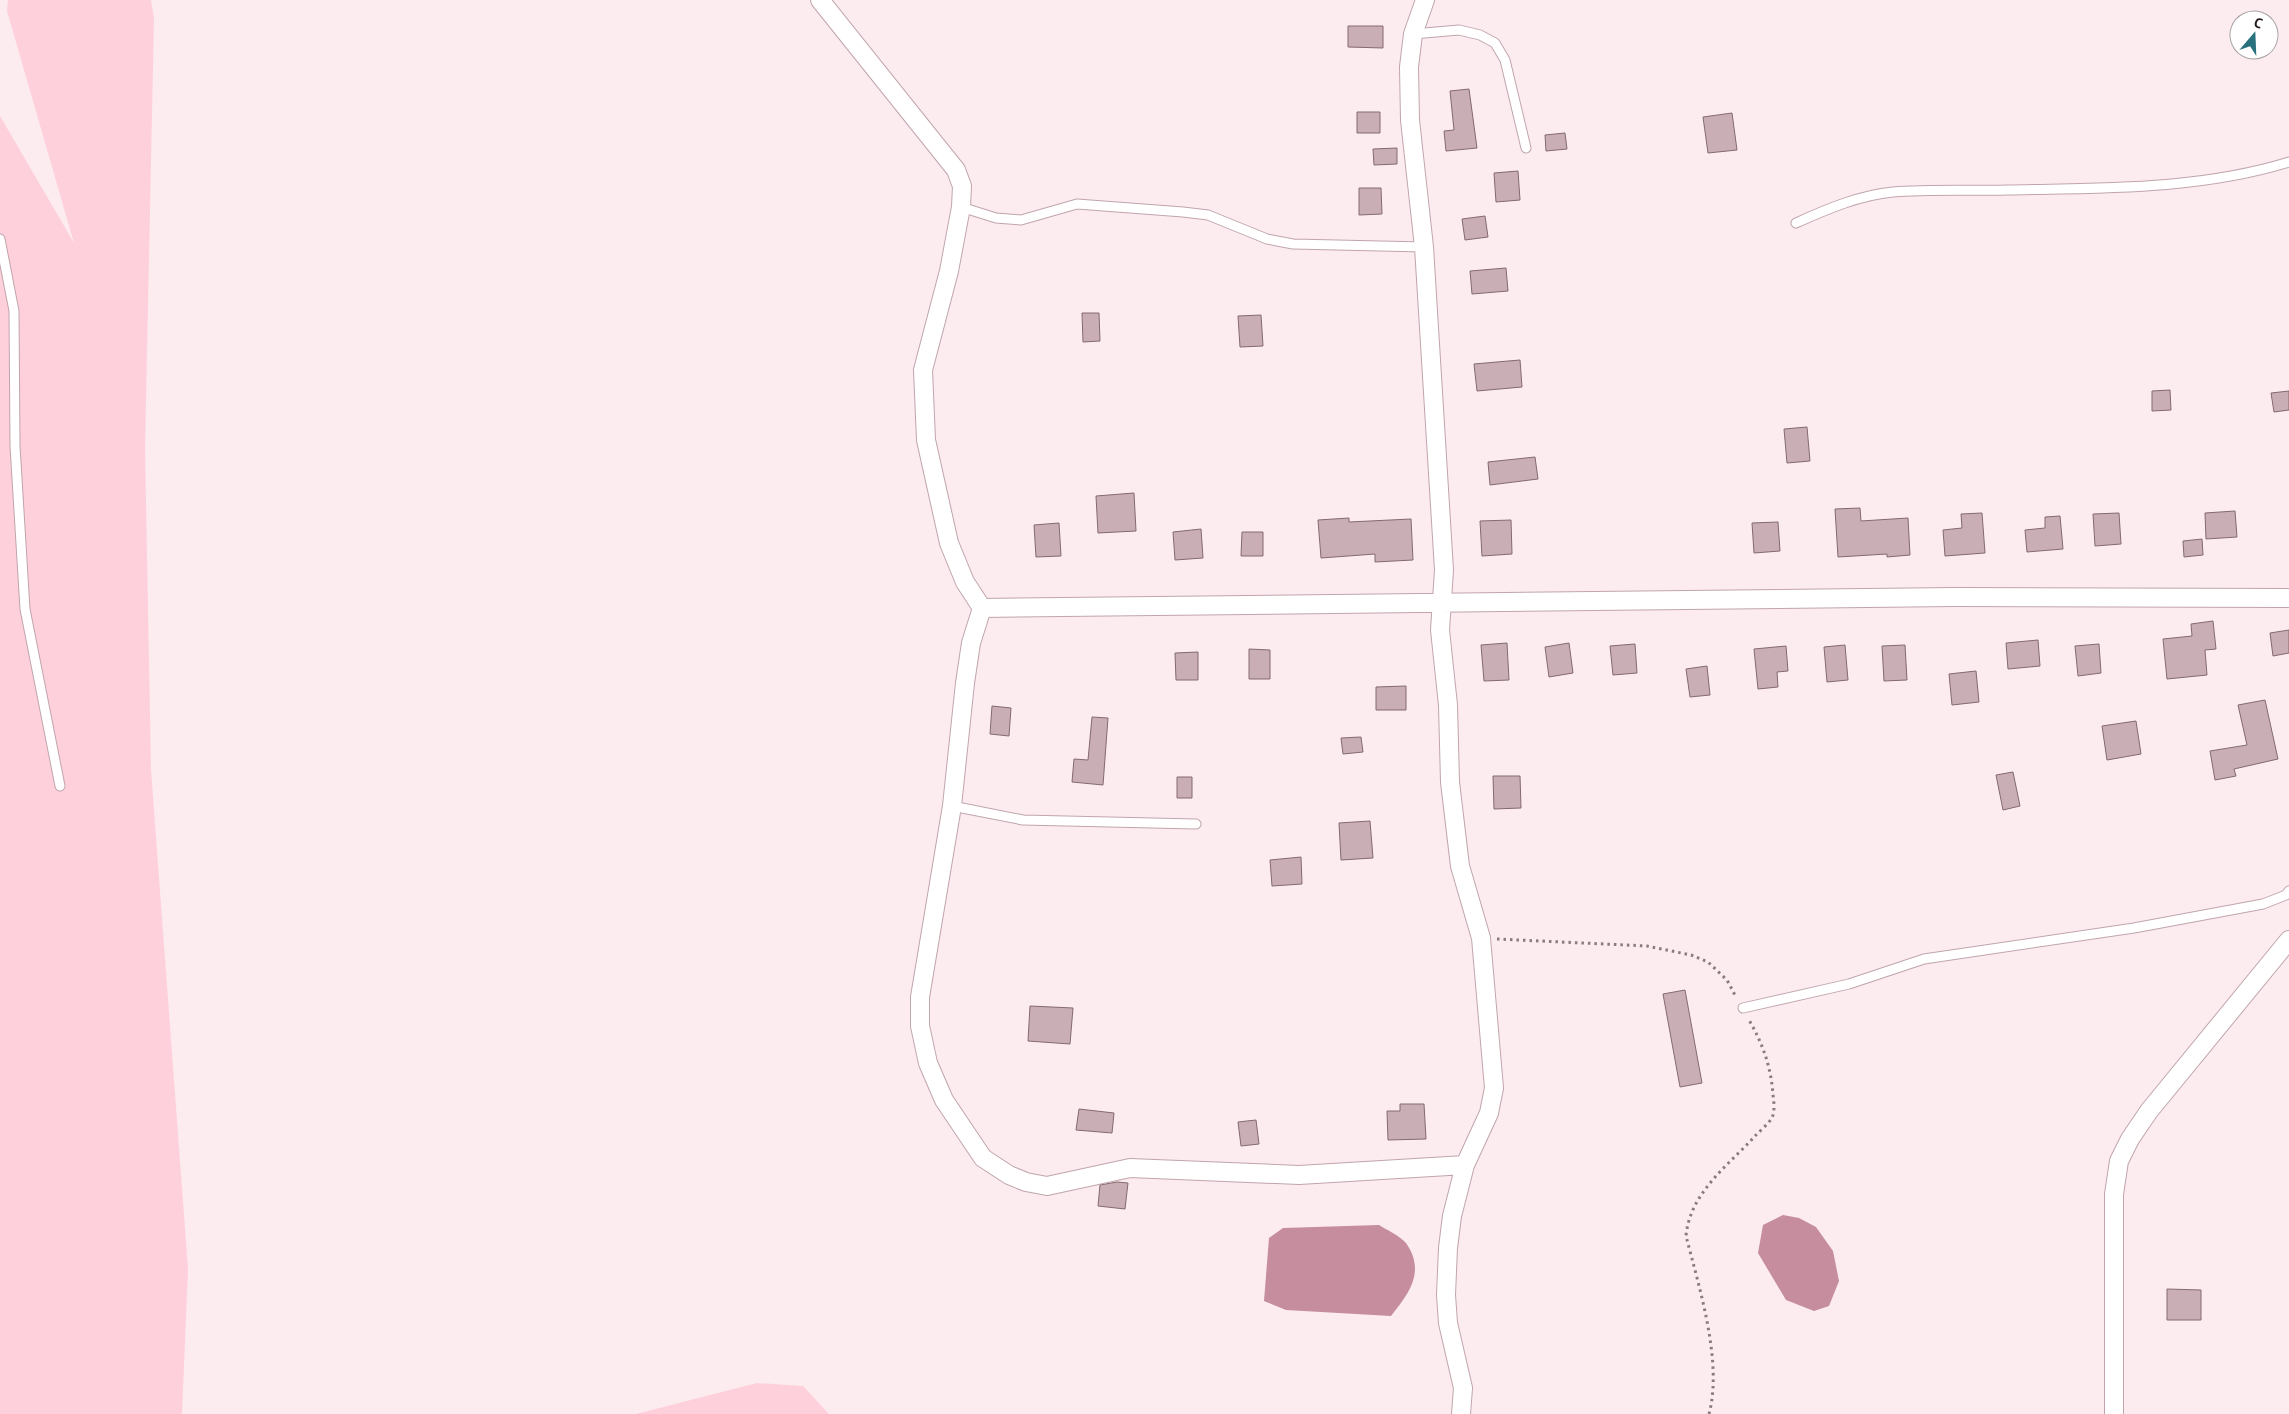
<svg xmlns="http://www.w3.org/2000/svg" width="2289" height="1414" font-family="'PT Sans',sans-serif">
<rect width="100%" height="100%" fill="#fcebef"/>
<path fill="#fed0dc" d="M8 0H151L154 18 145 448 151 770 188 1269 182 1414H0V116L74 243 7 11Z
M757 1383 803 1386 829 1414H636Z"/>
<path fill="#c58d9d" d="M1783 1215 1799 1218 1816 1227 1833 1251 1839 1281 1829 1306 1814 1311 1786 1300 1758 1253 1763 1225Z
M1379 1225C1387 1230 1400 1236 1406 1243 1426 1272 1409 1293 1391 1316L1286 1310 1264 1301 1269 1238 1283 1228Z"/>
<path fill="#caaeb5" stroke="#836a70" d="M1348 26H1383V48L1348 47Z
M1469 89 1477 148 1446 151 1444 131 1454 130 1450 91Z
M1357 112H1380V133H1357Z
M1732 113 1737 150 1708 153 1703 117Z
M1565 133 1567 149 1546 151 1545 135Z
M1397 148V164L1374 165 1373 149Z
M1518 171 1520 200 1496 202 1494 173Z
M1359 188H1381L1382 214 1359 215Z
M1485 216 1488 237 1465 240 1462 219Z
M1506 268 1508 291 1472 294 1470 271Z
M1082 313H1099L1100 341 1083 342Z
M1261 315 1263 346 1240 347 1238 316Z
M1520 360 1522 387 1477 391 1474 364Z
M2170 390 2171 410 2152 411V391Z
M2289 391V410L2274 412 2271 393Z
M1807 427 1810 461 1787 463 1784 429Z
M1535 457 1538 479 1490 485 1488 462Z
M1134 493 1136 531 1098 533 1096 496Z
M1860 508 1861 521 1908 518 1910 555 1887 557V554L1838 557 1835 509Z
M2235 511 2237 537 2206 539 2205 513Z
M1982 513 1985 553 1945 556 1943 530 1962 528 1961 514Z
M2119 513 2121 544 2095 546 2093 514Z
M2060 516 2063 549 2027 552 2025 530 2045 528V517Z
M1349 518V522L1411 519 1413 560 1375 562V554L1321 558 1318 520Z
M1511 520 1512 554 1482 556 1480 521Z
M1778 522 1780 551 1754 553 1752 523Z
M1059 523 1061 556 1036 557 1034 525Z
M1201 529 1203 558 1175 560 1173 532Z
M1242 532H1263V556H1241Z
M2202 539 2203 555 2184 557 2183 541Z
M2213 621 2216 649 2205 650 2207 675 2167 679 2163 639 2192 636 2191 624Z
M2289 630V653L2273 656 2270 633Z
M2038 640 2040 666 2008 669 2006 643Z
M1507 643 1509 680 1484 681 1481 645Z
M1569 643 1573 673 1549 677 1545 647Z
M1635 644 1637 673 1613 675 1610 646Z
M2099 644 2101 673 2078 676 2075 646Z
M1845 645 1848 680 1827 682 1824 647Z
M1905 645 1907 680 1884 681 1882 646Z
M1786 646 1788 671 1777 672 1778 687 1758 689 1754 649Z
M1249 649 1270 650V679H1249Z
M1198 652V680H1176L1175 653Z
M1707 666 1710 695 1690 697 1686 669Z
M1976 671 1979 702 1952 705 1949 674Z
M1406 686V710H1376V687Z
M2265 700 2278 759 2234 769 2236 776 2215 780 2210 751 2247 745 2238 705Z
M992 706 1011 708 1009 736 990 734Z
M1092 717 1108 718 1103 785 1072 782 1074 759 1088 760Z
M2136 721 2141 754 2107 760 2102 726Z
M1361 737 1363 752 1343 754 1341 738Z
M2013 772 2020 806 2003 810 1996 775Z
M1493 776H1520L1521 808 1494 809Z
M1177 777H1192V798H1177Z
M1370 821 1373 858 1341 860 1339 823Z
M1301 857 1302 884 1272 886 1270 860Z
M1685 990 1702 1083 1680 1087 1663 994Z
M1030 1006 1073 1008 1070 1044 1028 1041Z
M1400 1104H1424L1426 1139 1388 1140 1387 1111H1400Z
M1079 1109 1114 1113 1112 1133 1076 1130Z
M1256 1120 1259 1144 1241 1146 1238 1122Z
M1117 1182 1128 1183 1125 1209 1098 1206 1100 1185Z
M2167 1289 2201 1290V1320H2167Z"/>
<g fill="none" stroke-linecap="round" stroke-linejoin="round">
<defs>
<path id="lane" d="M1413 34 1459 30 1480 35 1495 43 1505 60 1526 148
M961 207 996 218 1021 220 1077 204 1183 212 1208 215 1267 239 1293 244 1424 247
M1796 223C1827 209 1860 195 1893 192 1931 189 1970 191 2007 190 2101 188 2199 190 2289 162
M0 239 14 311 15 446 25 609 60 786
M952 806 1023 820 1196 824
M1743 1008 1849 984 1924 959 2134 928 2263 904 2286 895 2289 891"/>
<path id="street" d="M820 0 956 170 962 186 961 207 949 271 923 370 926 440 949 543 965 582 982 608
M1425 0 1413 34 1409 67 1410 120 1424 247 1444 570 1440 630 1448 705 1450 782 1460 866 1481 938 1494 1088 1489 1113 1465 1165 1452 1216 1448 1248 1446 1295 1448 1323 1463 1388 1461 1414
M982 608 1954 597 2289 598
M982 608 971 643 965 683 952 806 920 997V1026L928 1063 944 1100 983 1158 1009 1175 1026 1182 1047 1186 1130 1168 1299 1175 1465 1165
M2114 1414V1194L2119 1161 2130 1139 2149 1111 2289 940"/>
</defs>
<use href="#lane" stroke="#c0a5ac" stroke-width="11"/>
<use href="#street" stroke="#c0a5ac" stroke-width="20"/>
<path stroke="#887b7f" stroke-width="3" stroke-dasharray="2.5 4" stroke-linecap="butt" d="M1497 939 1647 946 1691 955 1708 962 1727 980 1736 997
M1709 1414C1723 1362 1699 1287 1686 1236 1690 1192 1729 1165 1756 1135 1761 1130 1768 1124 1772 1118 1775 1111 1774 1102 1773 1095 1771 1067 1763 1044 1749 1020"/>
<use href="#lane" stroke="#fff" stroke-width="9"/>
<use href="#street" stroke="#fff" stroke-width="18"/>
</g>
<g transform="translate(2254 35) rotate(19)"><circle r="24" fill="#ffffff" stroke="#a7a3a5"/>
<path d="M0-4L9 19L0 12L-9 19Z" fill="#29717d"/>
<text y="-8" font-size="14" font-weight="bold" text-anchor="middle" fill="#241a1d">С</text>
</g>
</svg>
